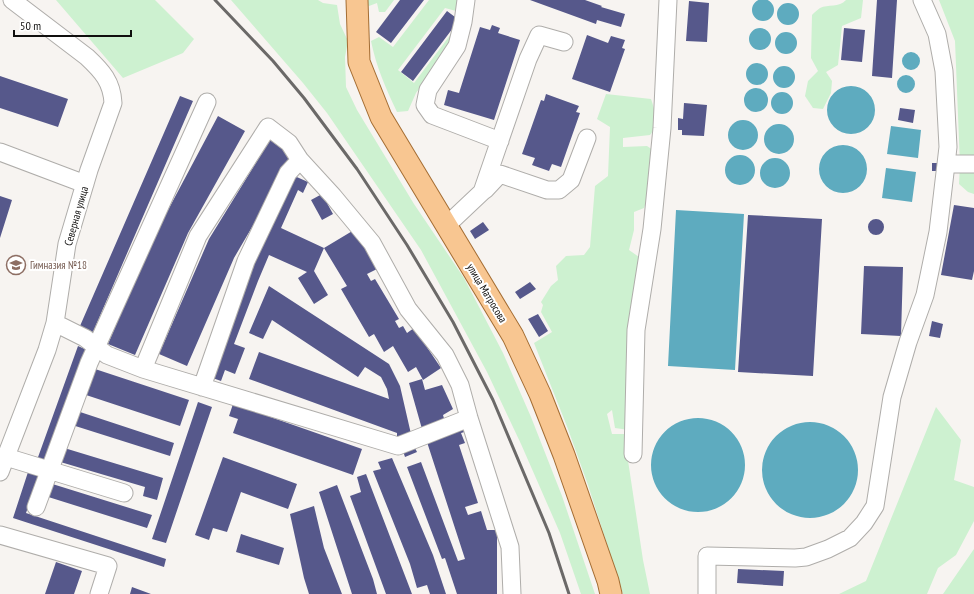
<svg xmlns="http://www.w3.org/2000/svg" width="974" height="594" font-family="'PT Sans Narrow',sans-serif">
<rect width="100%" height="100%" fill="#f7f4f1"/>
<path fill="#cdf1d0" d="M56 0H155L194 39 183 53 123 78Z
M231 0H318L323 3 337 5 340 24 348 41 345 57 346 87 357 110 414 204 464 278 503 353 531 417 562 496 595 594H581L560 533 521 444 487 372 421 250 327 113 303 83Z
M364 0H394L385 12H379L377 3 369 6 364 2Z
M429 0H459L456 11 445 8 398 70 414 83 451 34 454 36 453 42 416 93 408 111 397 112C386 89 376 66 371 41L379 37 393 47Z
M846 0H863L861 18 842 26 838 65 826 72 832 81 831 93 823 109 813 108 805 96 808 81 818 71 811 58 812 15C814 13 817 10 820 8 828 4 839 8 846 0Z
M939 0H974V194L968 192 959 184 960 165 955 41Z
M606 94 651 99C655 109 658 126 650 135L623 138V147L647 146 653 150 649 194 644 208 634 212V230L629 250 639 257 627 334 629 430 615 428 612 410 607 414 612 434H624L643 560 650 594H623L588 485 568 429 534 343 552 332 541 312 543 305 541 302 551 286 558 280 556 266 566 256 584 255 590 247 595 186 608 176 610 127 597 119Z
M936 407 961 440 954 480 974 487V521L956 555 938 568 927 594H839L866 581Z
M974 549V594H943Z"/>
<path fill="#5eabbf" d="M752 10a11 11 0 1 1 22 0a11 11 0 1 1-22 0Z
M777 14a11 11 0 1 1 22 0a11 11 0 1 1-22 0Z
M749 39a11 11 0 1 1 22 0a11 11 0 1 1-22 0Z
M775 43a11 11 0 1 1 22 0a11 11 0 1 1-22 0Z
M902 61a9 9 0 1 1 18 0a9 9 0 1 1-18 0Z
M746 74a11 11 0 1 1 22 0a11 11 0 1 1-22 0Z
M773 77a11 11 0 1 1 22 0a11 11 0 1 1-22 0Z
M897 84a9 9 0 1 1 18 0a9 9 0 1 1-18 0Z
M827 110a24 24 0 1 1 48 0a24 24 0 1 1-48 0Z
M744 100a12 12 0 1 1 24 0a12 12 0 1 1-24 0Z
M771 103a11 11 0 1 1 22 0a11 11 0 1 1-22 0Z
M728 135a15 15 0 1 1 30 0a15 15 0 1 1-30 0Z
M764 139a15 15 0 1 1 30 0a15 15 0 1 1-30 0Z
M891 126 921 130 918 158 887 154Z
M819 169a24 24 0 1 1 48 0a24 24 0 1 1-48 0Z
M725 170a15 15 0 1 1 30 0a15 15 0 1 1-30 0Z
M760 173a15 15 0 1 1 30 0a15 15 0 1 1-30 0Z
M886 168 916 172 912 202 882 198Z
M676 210 744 214 735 370 668 366Z
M651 465a47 47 0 1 1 94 0a47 47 0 1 1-94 0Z
M762 470a48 48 0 1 1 96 0a48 48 0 1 1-96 0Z"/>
<path fill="#56588b" d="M400 0H424L391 43 376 32Z
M530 0H585L602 6 601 7 625 14 621 27 597 20 596 24Z
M877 0H897L892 78 872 76Z
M689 1 709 3 707 42 686 41Z
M447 11 459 20 413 81 401 72Z
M492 25 500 28 498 33 520 40 494 120 444 105 448 90 459 93 480 27 490 30Z
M844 28 865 30 862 62 841 60Z
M587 35 608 43 611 36 625 40 622 48 625 49 610 92 572 79Z
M0 76 68 99 58 127 0 108Z
M546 94 579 106 576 112 580 113 561 167 552 164 549 171 532 165 535 158 522 154 541 100 544 101Z
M180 96 193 101 93 332 80 326Z
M684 103 707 105 704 136 682 135V130H678V118L683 119Z
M900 108 915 110 913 123 898 120Z
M218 116 245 131 188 233 135 355 108 344 151 242Z
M270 140 293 157 234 258 187 366 159 354 209 239Z
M932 163H941V171H932Z
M290 174 308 182 303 193 298 190 281 228 324 248 314 271 328 295 314 304 298 278 307 272 269 255 258 281 234 344 245 348 235 374 225 370 221 381 207 376Z
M322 194 333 214 322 220 311 200Z
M0 196 12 200 0 238Z
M954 205 974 208V271L972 280 941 275Z
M748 215 822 219 813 376 738 372Z
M868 227a8 8 0 1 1 16 0a8 8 0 1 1-16 0Z
M483 222 489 230 475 239 470 231Z
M354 230 377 269 367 274 371 281 375 279 399 319 395 321 399 328 403 326 407 333 414 328 441 368 423 380 416 367 408 372 393 346 384 352 374 334 369 337 341 289 347 286 324 248Z
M864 266 903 267 901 336 861 334Z
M530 282 536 289 520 299 515 292Z
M269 286 389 364 400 386 411 434 397 437V433L249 379 259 352 389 399 387 389 381 377 365 367 358 377 272 320 263 339 249 333Z
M538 314 548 331 539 337 528 319Z
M932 321 943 324 940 338 929 336Z
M78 346 87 350 46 463 37 460Z
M92 368 189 400 180 426 83 394Z
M422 379 425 390 442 385 453 409 443 415 445 422 422 429 409 383Z
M198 402 212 407 166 543 152 539Z
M233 404 362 449 353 475 233 433 238 419 229 416Z
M74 410 174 443 170 456 69 424Z
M466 426 468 431 461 433 465 443 459 445 478 503 465 507 468 515 481 511 487 530H497V594H457L445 558 442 559 407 467 421 462 458 561 465 559 426 439Z
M413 444 417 452 405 457 402 448Z
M61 447 163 478 157 500 143 496 145 487 57 461Z
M223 457 297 484 288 509 241 492 227 532 213 528 209 540 195 535Z
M392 458 433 555 446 594H430L427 585 417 588 410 564 373 471 381 469 378 462Z
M29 469 40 473 26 513 166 559 164 567 13 518Z
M366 474 412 594H386L350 496 361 492 357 477Z
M46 482 152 515 147 528 42 495Z
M337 485 373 579 377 594H352L319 492Z
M314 506 324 548 342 594H309L304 578 290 514Z
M241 534 284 548 279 565 236 552Z
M56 562 82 571 74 594H45Z
M738 569 784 571 783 586 737 583Z
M132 587 151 594H130Z"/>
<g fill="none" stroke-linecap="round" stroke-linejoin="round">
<defs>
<path id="minor" d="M466 0 463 22 457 46 428 90 425 105 432 115 500 141
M0 152 85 184
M946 164H974
M485 190 500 174 547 190H559L571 180 587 138
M447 225 482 192 528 59 539 35 564 42
M55 323 85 338 107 355 143 369 398 446 469 418
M143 369 198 236 268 127 289 143 300 160 333 196 372 243 408 309 445 355 460 385 469 418 510 547 512 594
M202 387 246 261 288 173 300 160
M633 454 636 330 652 229 662 128 668 0
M6 457 124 493
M0 472 47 350 55 323 67 244 89 170 113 103C112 82 102 71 87 57L12 0
M36 507 89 363 207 102
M0 535 108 566 99 594
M707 594V556L795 558 806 557 828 549 850 538 864 523 875 506 892 397 908 342 925 295 938 232 948 147 944 71 937 34 922 0"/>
<path id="major" d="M357 0 359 62 381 117 513 336 540 394 564 455 608 581 611 594"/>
</defs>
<use href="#minor" stroke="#afadaa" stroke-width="19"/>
<use href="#major" stroke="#a46d33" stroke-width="23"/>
<use href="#minor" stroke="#fff" stroke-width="17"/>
<use href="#major" stroke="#f8c691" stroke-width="21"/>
<path stroke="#6b6968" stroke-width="3" d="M215 0 273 61 304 98 357 169 407 245 453 322 493 400 549 533 569 594"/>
</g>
<defs>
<symbol id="school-ring" viewBox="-11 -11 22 22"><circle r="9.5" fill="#fff" stroke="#8d6e63" stroke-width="1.5"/><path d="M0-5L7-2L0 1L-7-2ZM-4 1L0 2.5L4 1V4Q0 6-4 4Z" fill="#8d6e63"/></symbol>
</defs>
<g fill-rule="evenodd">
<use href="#school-ring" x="5" y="254" width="22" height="22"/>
</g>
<g text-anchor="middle" stroke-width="4" stroke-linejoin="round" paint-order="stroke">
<g font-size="11" fill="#100f0e" stroke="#fff">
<text transform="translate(76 216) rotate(-74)" y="4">Северная улица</text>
<text transform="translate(487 293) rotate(59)" y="4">улица Матросова</text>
</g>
<g font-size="11" fill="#785e54" stroke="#fff" text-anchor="start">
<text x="30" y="269">Гимназия №18</text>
</g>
</g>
<path d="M14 30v6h117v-6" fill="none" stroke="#100f0e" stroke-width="2"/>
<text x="20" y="30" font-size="12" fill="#100f0e" stroke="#ffffff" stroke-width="3" paint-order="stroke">50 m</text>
</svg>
